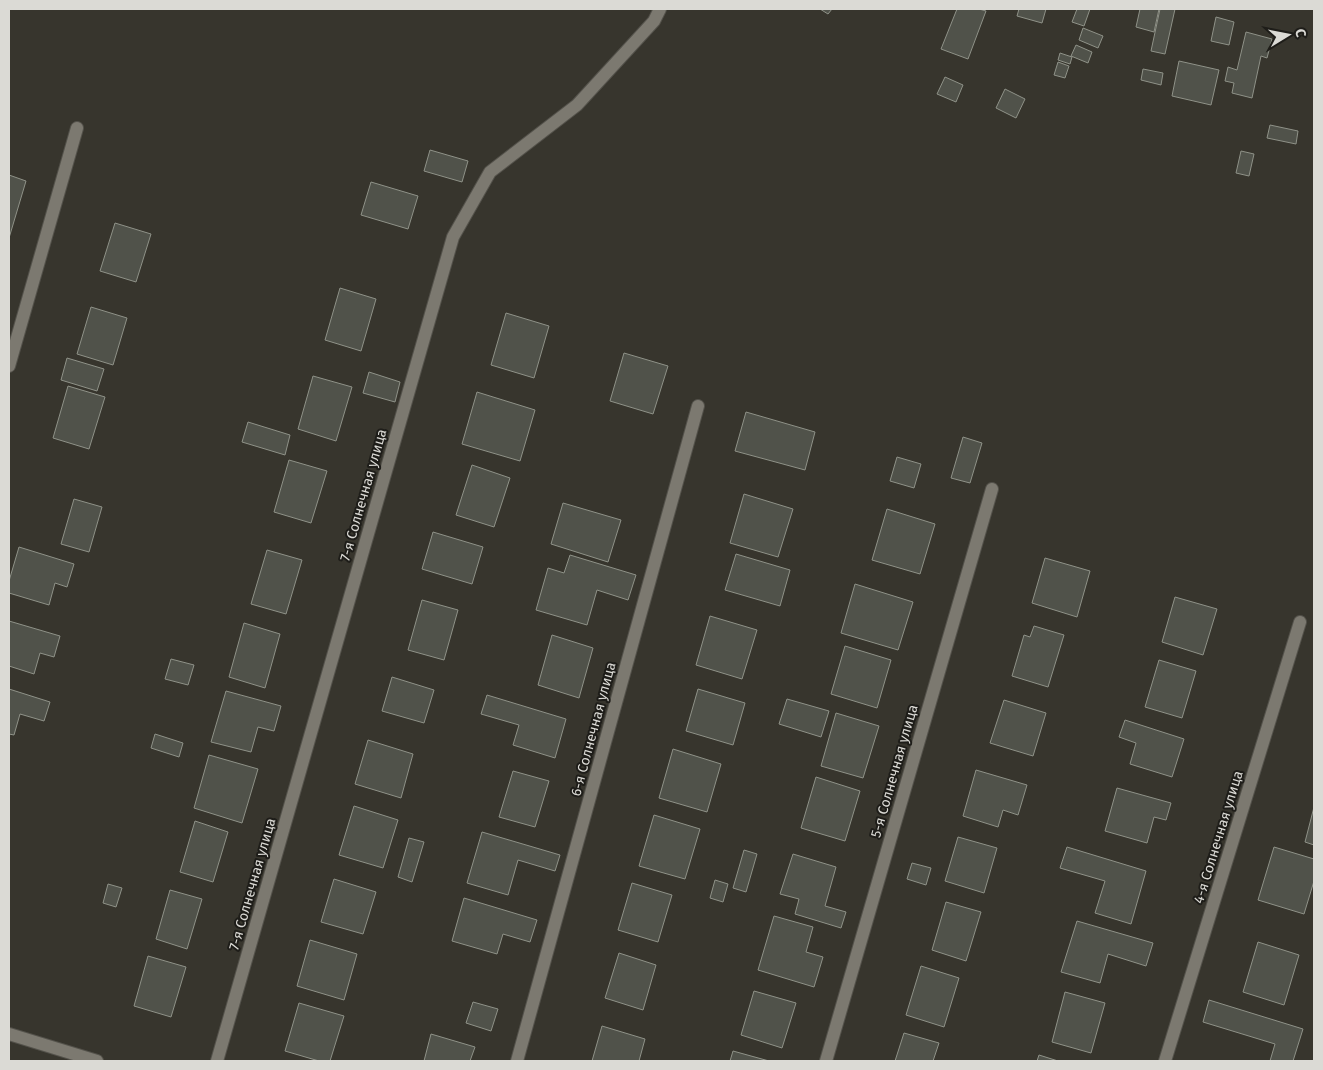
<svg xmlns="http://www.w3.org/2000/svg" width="1323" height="1070" font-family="'Fira Sans',sans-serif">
<rect width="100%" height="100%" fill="#37352d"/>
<path fill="#50524a" stroke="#8f9288" d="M820 9H832L828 14Z
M957 9H979L986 11 968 59 941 49Z
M1019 9H1046L1042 23 1017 16Z
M1077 9H1090L1084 26 1072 22Z
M1140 9H1159L1154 32 1136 27Z
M1160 9H1175L1165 54 1151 51Z
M1216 17 1234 22 1229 45 1211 41Z
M1083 28 1103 36 1098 48 1079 40Z
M1246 32 1272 39 1267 58 1261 56 1252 98 1232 93 1234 83 1225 81 1228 67 1237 70Z
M1076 45 1092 52 1088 63 1071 56Z
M1060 53 1072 57 1070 64 1058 60Z
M1179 61 1219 70 1211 105 1172 96Z
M1058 62 1069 66 1065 78 1054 75Z
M1143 69 1163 73 1161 85 1141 80Z
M945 77 963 85 956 102 937 94Z
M1005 89 1025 99 1016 118 996 108Z
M1270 125 1298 131 1296 144 1267 138Z
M430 150 468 161 462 182 424 171Z
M1241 151 1254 154 1249 176 1236 173Z
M9 175 26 181 9 238Z
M371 182 418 196 408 229 361 215Z
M115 223 151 234 136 282 100 271Z
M340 288 376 299 361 351 325 340Z
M91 307 127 318 113 365 77 354Z
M506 313 549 326 534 378 491 365Z
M624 353 668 366 653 414 610 401Z
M67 358 104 369 97 391 61 380Z
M369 372 400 382 395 402 363 393Z
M313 376 352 387 336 441 298 429Z
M68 386 105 397 89 449 53 438Z
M477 392 535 410 520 461 462 444Z
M746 412 815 432 805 470 735 451Z
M248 422 290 435 285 455 242 442Z
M963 437 982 443 970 483 951 478Z
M897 457 921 464 914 488 890 481Z
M289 460 327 471 311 523 274 512Z
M472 465 510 478 494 527 456 515Z
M744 494 793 509 778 557 730 543Z
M74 499 102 507 89 552 61 544Z
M563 503 621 520 608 562 551 544Z
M887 509 935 524 920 574 872 560Z
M433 532 483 547 472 584 422 569Z
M19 547 74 564 67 587 55 583 49 605 9 593V581Z
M267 550 302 560 286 614 251 604Z
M736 554 790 570 780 606 725 590Z
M570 555 636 575 628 600 597 590 587 625 536 610 548 568 564 573Z
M1045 558 1090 571 1077 617 1032 603Z
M855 584 913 602 898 650 841 633Z
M1175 597 1217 609 1203 655 1162 642Z
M422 600 458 610 444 660 408 650Z
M710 616 757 630 742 679 696 665Z
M9 621 60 636 54 657 40 653 34 674 9 666Z
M244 623 280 634 265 688 229 677Z
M1034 626 1064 635 1048 687 1012 676 1024 635 1030 637Z
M552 635 593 648 579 698 538 685Z
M845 646 891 660 877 708 831 694Z
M171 659 194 665 188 685 165 679Z
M1159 660 1196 671 1182 718 1145 707Z
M392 677 434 690 424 723 382 711Z
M9 689 50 702 44 721 20 714 14 735 9 734Z
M698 689 745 703 733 745 686 731Z
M226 691 281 706 274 731 258 727 251 752 211 742Z
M487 695 566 719 555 758 513 745 519 725 481 714Z
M787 699 829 711 821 737 779 724Z
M1004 700 1046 713 1033 756 990 743Z
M836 713 879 726 863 778 821 766Z
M1125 720 1184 739 1172 777 1130 764 1136 743 1119 737Z
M155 734 183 743 179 757 151 748Z
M368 740 413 754 401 798 355 784Z
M673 749 721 764 707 812 659 798Z
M209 755 258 769 242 823 194 808Z
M976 770 1027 785 1018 815 1003 810 998 827 963 816Z
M513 771 549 781 535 827 499 817Z
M816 777 860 791 845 841 801 828Z
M1117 788 1171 803 1166 820 1154 817 1147 843 1105 831Z
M354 806 398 820 383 868 339 855Z
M1314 807V845L1305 842Z
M654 815 700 829 685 879 639 866Z
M195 821 228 832 213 882 180 872Z
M482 832 560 855 555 871 518 860 508 895 467 883Z
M958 837 997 848 984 893 945 881Z
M409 838 424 842 412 882 398 877Z
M1067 847 1146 871 1131 924 1095 913 1105 881 1060 868Z
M1274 847 1314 859V881L1304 914 1258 900Z
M744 850 757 854 746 892 733 888Z
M793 854 836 867 825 906 846 912 841 928 795 914 799 899 780 894Z
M912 863 931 868 926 885 907 879Z
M334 879 376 892 363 934 321 922Z
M715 880 728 884 723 902 710 898Z
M632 883 672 895 658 942 618 930Z
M108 884 122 888 116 907 103 903Z
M170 890 202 899 187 949 156 939Z
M464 898 537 920 530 942 503 934 497 954 452 941Z
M946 902 981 912 966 961 932 950Z
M774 916 813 927 806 952 823 957 814 987 758 970Z
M1077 921 1153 943 1146 966 1108 954 1100 983 1061 972Z
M310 940 357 954 344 1000 297 986Z
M1258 942 1299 955 1284 1005 1243 992Z
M619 953 656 965 643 1010 605 998Z
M148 956 186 967 171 1017 134 1006Z
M921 966 959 978 944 1027 906 1015Z
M754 991 796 1003 782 1048 741 1035Z
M1065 992 1105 1003 1091 1053 1052 1042Z
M1209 1000 1303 1029 1293 1061H1270L1275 1044 1203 1022Z
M473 1002 498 1009 491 1031 466 1023Z
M299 1003 344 1016 330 1061H319L285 1051Z
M602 1026 645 1039 639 1061H592Z
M904 1033 939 1043 933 1061H895Z
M431 1034 475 1047 470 1061H424Z
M733 1051 769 1061H730Z
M1039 1055 1058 1061H1037Z"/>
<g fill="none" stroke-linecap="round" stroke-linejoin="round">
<defs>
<path id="minor" d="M9 366 77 128
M9 1034 97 1061
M217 1061 453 237 490 172 577 105 654 21 660 9
M517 1061 698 406
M826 1061 992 489
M1165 1061 1300 622"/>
</defs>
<use href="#minor" stroke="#54524b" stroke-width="14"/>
<use href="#minor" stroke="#7c7970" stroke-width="12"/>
</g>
<g text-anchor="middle" stroke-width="4" stroke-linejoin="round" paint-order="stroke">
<g font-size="14" fill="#dbdad5" stroke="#1e1d19">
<text transform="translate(363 495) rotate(-74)" y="5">7-я Солнечная улица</text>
<text transform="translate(593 729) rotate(-75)" y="5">6-я Солнечная улица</text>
<text transform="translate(894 771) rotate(-74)" y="5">5-я Солнечная улица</text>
<text transform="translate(1218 837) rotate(-73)" y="5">4-я Солнечная улица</text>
<text transform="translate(252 884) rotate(-74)" y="5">7-я Солнечная улица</text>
</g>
</g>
<rect width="1323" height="1070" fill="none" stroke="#dbdad5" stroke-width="20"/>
<g transform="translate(1288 35) rotate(80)" stroke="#1e1d19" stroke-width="4" paint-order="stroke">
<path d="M0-4L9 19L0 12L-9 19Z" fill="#dbdad5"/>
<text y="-8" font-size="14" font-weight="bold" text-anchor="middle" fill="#dbdad5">С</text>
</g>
</svg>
